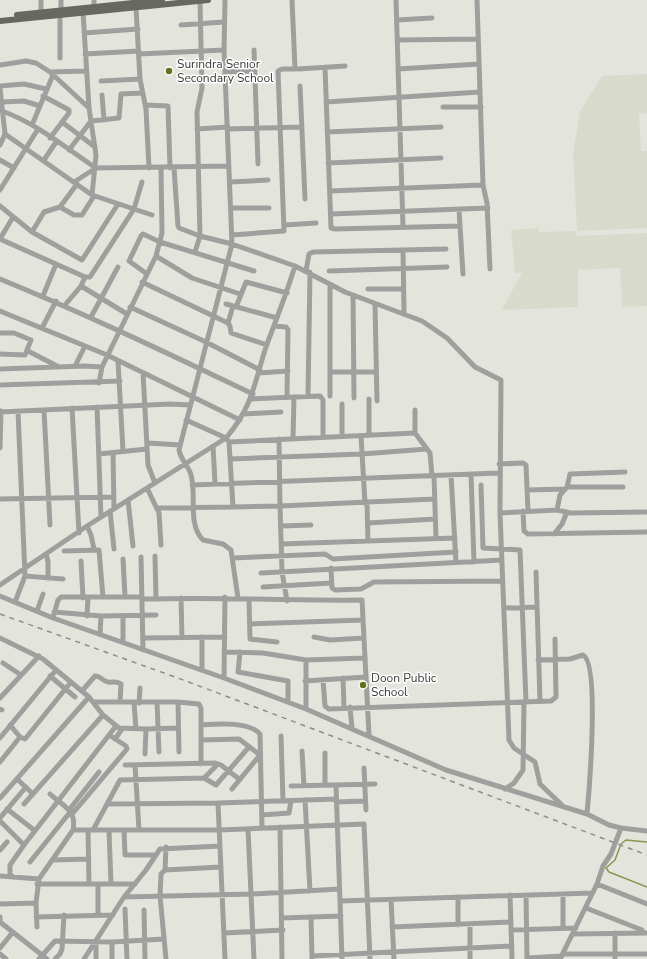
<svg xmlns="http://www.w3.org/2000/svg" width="647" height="959" font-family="'Nunito Sans',sans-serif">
<rect width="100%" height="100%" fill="#e3e5dd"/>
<path fill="#d8dbcc" d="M647 74V113L639 114 641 151H647V228L577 231 576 236 647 233V306L622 307 620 268 578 270V307L502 310 522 272 515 274 511 230 539 228V232L577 231 573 153 580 111 602 76Z"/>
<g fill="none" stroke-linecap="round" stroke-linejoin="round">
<path stroke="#8a964d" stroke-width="1.5" d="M647 842 626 840 621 844 615 860 606 868 609 872 647 887"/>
<path stroke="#9fa09d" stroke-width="5" d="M41 0V12
M61 0V10
M94 0V7
M225 0 224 50 232 244 179 450C181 461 189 466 191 475 197 495 187 524 203 540L223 544 231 550 238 598
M292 0 295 68 298 69 345 66
M396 0 403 227
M477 0 483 185 487 203 490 269
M136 8 140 79 146 109 149 168
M83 12 89 108
M60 15V58
M397 20 432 18
M181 25 224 22
M84 33 138 29
M397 40 478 39
M254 50 258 164
M85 54 139 51
M139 54 224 50
M0 65 26 61 36 63 50 72 89 108 96 155 92 195
M325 67 331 228 335 229 460 226
M398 69 479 64
M50 72 85 71
M225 72 255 71
M101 81 140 79
M0 86 24 84 46 89
M300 86 305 199
M0 88 5 134 0 145
M102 95 104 120
M43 96 69 110V113L50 138
M2 102 24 101 40 106
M326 102 480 92
M146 105 168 106 170 168
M443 107H481
M2 111C36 123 66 148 96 168L74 182
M62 122 95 147
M32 125 53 75
M197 129 228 127
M228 129 301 127
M327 132 441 127
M5 134 92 195 152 215
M69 150 91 121 119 118 121 94 143 93
M0 160 14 168
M44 160 56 142
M328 163 441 158
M96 168 229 166
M174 168 178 226 179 228 200 236 232 244 295 266 345 292 422 321 447 338 475 367 501 380 500 513 509 740 514 748 535 762 540 784 564 807
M230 182 268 180
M0 190 38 129
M330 191 483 185
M0 206 32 232 82 260 118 204
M60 207 74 215H82L94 196
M231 208H269
M459 209 463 274
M331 214 488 208
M285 225 316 223
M32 232 44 212 60 207 77 184
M232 235 284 231 278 71 282 69H296
M0 239 85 277H90L134 209 142 182
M0 239 13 217
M403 251 404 313
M195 252 200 236 197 112 202 88 200 1
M156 256 192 278 240 294
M306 271 309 254 313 252 446 249
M329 271 447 267
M147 274 129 261 141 236 143 234 160 242 254 271
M85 277 81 286 127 314
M0 279C86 314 169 354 253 394
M142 282 228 323 230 326 231 333 267 345
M330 284V396
M368 289H403
M353 295 354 398
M43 296 56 264
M226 304 277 318
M375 304 377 401
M65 305 81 286
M130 307 206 342 260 370
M236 307 246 282 287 293
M0 311 107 355 240 420
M91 317 118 267
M228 323 233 306
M274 326 286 327 288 330 287 397
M42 328 56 301
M0 333H14L31 340 25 355 0 354
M28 351 59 367
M118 361 123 451
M75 366 85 346
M0 369 85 366 102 367
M330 372H376
M143 373 148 465 155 483
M259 373 288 371
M99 383 102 367 156 256 162 233 161 168
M0 385 120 381
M308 396 310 272
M251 399 320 396 323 400V437
M369 399V435
M97 407 101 517
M72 408 79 533
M44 410 50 525
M415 410V433L427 449
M0 412 170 404 190 405
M244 414 281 412
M186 420 226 438 229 442 415 433
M342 436V404
M361 436 365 503
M279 439 280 506 435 499
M293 439 294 397
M229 442 233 507 280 506 282 572 287 601
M147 443 180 445
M213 446 215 483
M0 448 1 411
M113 453 114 509
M99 454 147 449
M231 459 362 454 427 449 430 453 432 476
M499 464 523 463 526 465 528 511
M471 474 474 562
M451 475 456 562
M434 476 436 538
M192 485 499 473
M481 485 483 548 520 550 526 702
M567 487H623
M147 488 159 513 161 545
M527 490 565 489
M0 499 114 497
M128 500 133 546
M367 503 368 541
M157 508 233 507
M557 510 560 495 567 487 570 474 625 472
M110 511 114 549
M523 511 524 531 528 534 647 532
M500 513 557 510 571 513 647 512
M368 523 435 519
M87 526 91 535 94 549
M281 526 311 525
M554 534 562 524 567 512
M281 544 455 538
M64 551 99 550 103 597
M46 554 48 561V579
M141 557 143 650
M233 558 325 554 333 559 456 552
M123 559 125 596
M81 561 83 598
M331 568 332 588 335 590 361 589 374 582 502 581
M536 572 540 701
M261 573 502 560
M25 576 63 579
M0 585 87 526 226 438C254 405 254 382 267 344 277 318 287 292 295 266
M263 587 331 583
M0 596 53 618 224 678 306 709 446 770 587 814 609 825 621 828
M181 598 182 638
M142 599H156L155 556
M156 599C225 597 293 601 362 600L369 735
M249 599 250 639 277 642
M15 602 25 576 18 411
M504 608 537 607
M37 611 43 594
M54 612 101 616 156 615
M87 616 88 598
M53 618 58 600 61 597H142
M250 624 363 620
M100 634 101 616
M314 637 330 640 364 638
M0 638 43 659 89 697 103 715 119 728 146 729 178 728
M143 638 225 637
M123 642V616
M224 652 263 653 306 660 365 658
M240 652 238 672 288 681V702
M306 660V709
M538 660 570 659 583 655C600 663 589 793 587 814
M3 663 21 675
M202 670V637
M50 676 75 697
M224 678 225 597
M343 678 344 707
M323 680 325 706 329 709 551 701 556 697 555 639
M305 681 366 677
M82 691 95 676C101 676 102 681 108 682 113 683 116 680 121 684L120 702
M0 698 39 656
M94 702H178L199 704 201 708V764
M157 702 159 752
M178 702 179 752
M134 703 136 729
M139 703 140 688
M350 707 352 728
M0 709 2 710
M10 725 20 737 25 739 71 682
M201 725C216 724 249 721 260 734L262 828
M281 736 283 801
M0 738 56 670
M115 739 122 729
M201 740 239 739 260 755 232 789
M302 751 304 786
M325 753V785
M145 754 146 729
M0 762 20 737
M125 765 215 763 221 765 239 779
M135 765 139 830
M364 768 366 810
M204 778 218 764
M17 779 33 794
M336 785 342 959
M291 786 375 784
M505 789 514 783 523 770 524 702
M0 798 89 697
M305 800 310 891
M336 802 365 801
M218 803 225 959
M24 804 103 715
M107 804 218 803 336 799
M7 809 34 830
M69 810 99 772
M73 813 127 749 126 746 109 735
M262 815 289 813 291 801
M0 818 26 787
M0 821 24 845
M280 827 282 959
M248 829 254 959
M73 830H220L364 824 370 959
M88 830 89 884
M93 830 120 780 204 778 216 785 249 747
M109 830 111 884
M124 830 125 855H156
M0 850 7 842
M52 860 89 859
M30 862 71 811
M165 870 166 847
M0 876 39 879
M12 876 10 875V865L24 845 116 726
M37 884H135
M98 884V915
M597 884 647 904
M510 895 512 959
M526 895 527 959
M124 897 252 894 339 889
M391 900 394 959
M340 901 592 893
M0 904 36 903
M586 908 642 930 643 933
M125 909 127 959
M144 910 145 959
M0 917V922L47 959
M36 917 113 915
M311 917 312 958
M282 918 341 916
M458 925V897
M37 927 36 903 39 879 73 830C77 810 63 806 50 794
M392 927 510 922
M563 928V894
M511 930 576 928
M224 933 283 930
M615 933V959
M573 934 647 933
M96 942V959
M112 942V959
M0 948 13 932
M0 954 6 959
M563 954H647
M312 956 512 946
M527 958 562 956
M39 959 55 941 112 942 164 939
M55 959 60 954 62 949 64 915
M84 959 124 897 146 870 160 849 220 846
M166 959 160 896 161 874 165 870 221 867
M470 959V924
M560 959 597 884 603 866 611 854 621 828 647 831"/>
<path stroke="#676862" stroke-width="6" d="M17 15 162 0
M0 21 208 0"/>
<path stroke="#8c8d87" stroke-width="1.5" stroke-dasharray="5 5" stroke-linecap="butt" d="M0 614 186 681 647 855"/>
</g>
<g fill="#66711b" stroke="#fff" stroke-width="1.5">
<circle cx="169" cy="71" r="4"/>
<circle cx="363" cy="685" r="4"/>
</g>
<g text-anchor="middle" stroke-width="3" stroke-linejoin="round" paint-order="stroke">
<g font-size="12" fill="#3b3b38" stroke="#fff" text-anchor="start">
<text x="177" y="68">Surindra Senior<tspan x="177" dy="14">Secondary School</tspan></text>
<text x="371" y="682">Doon Public<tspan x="371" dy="14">School</tspan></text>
</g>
</g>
</svg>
